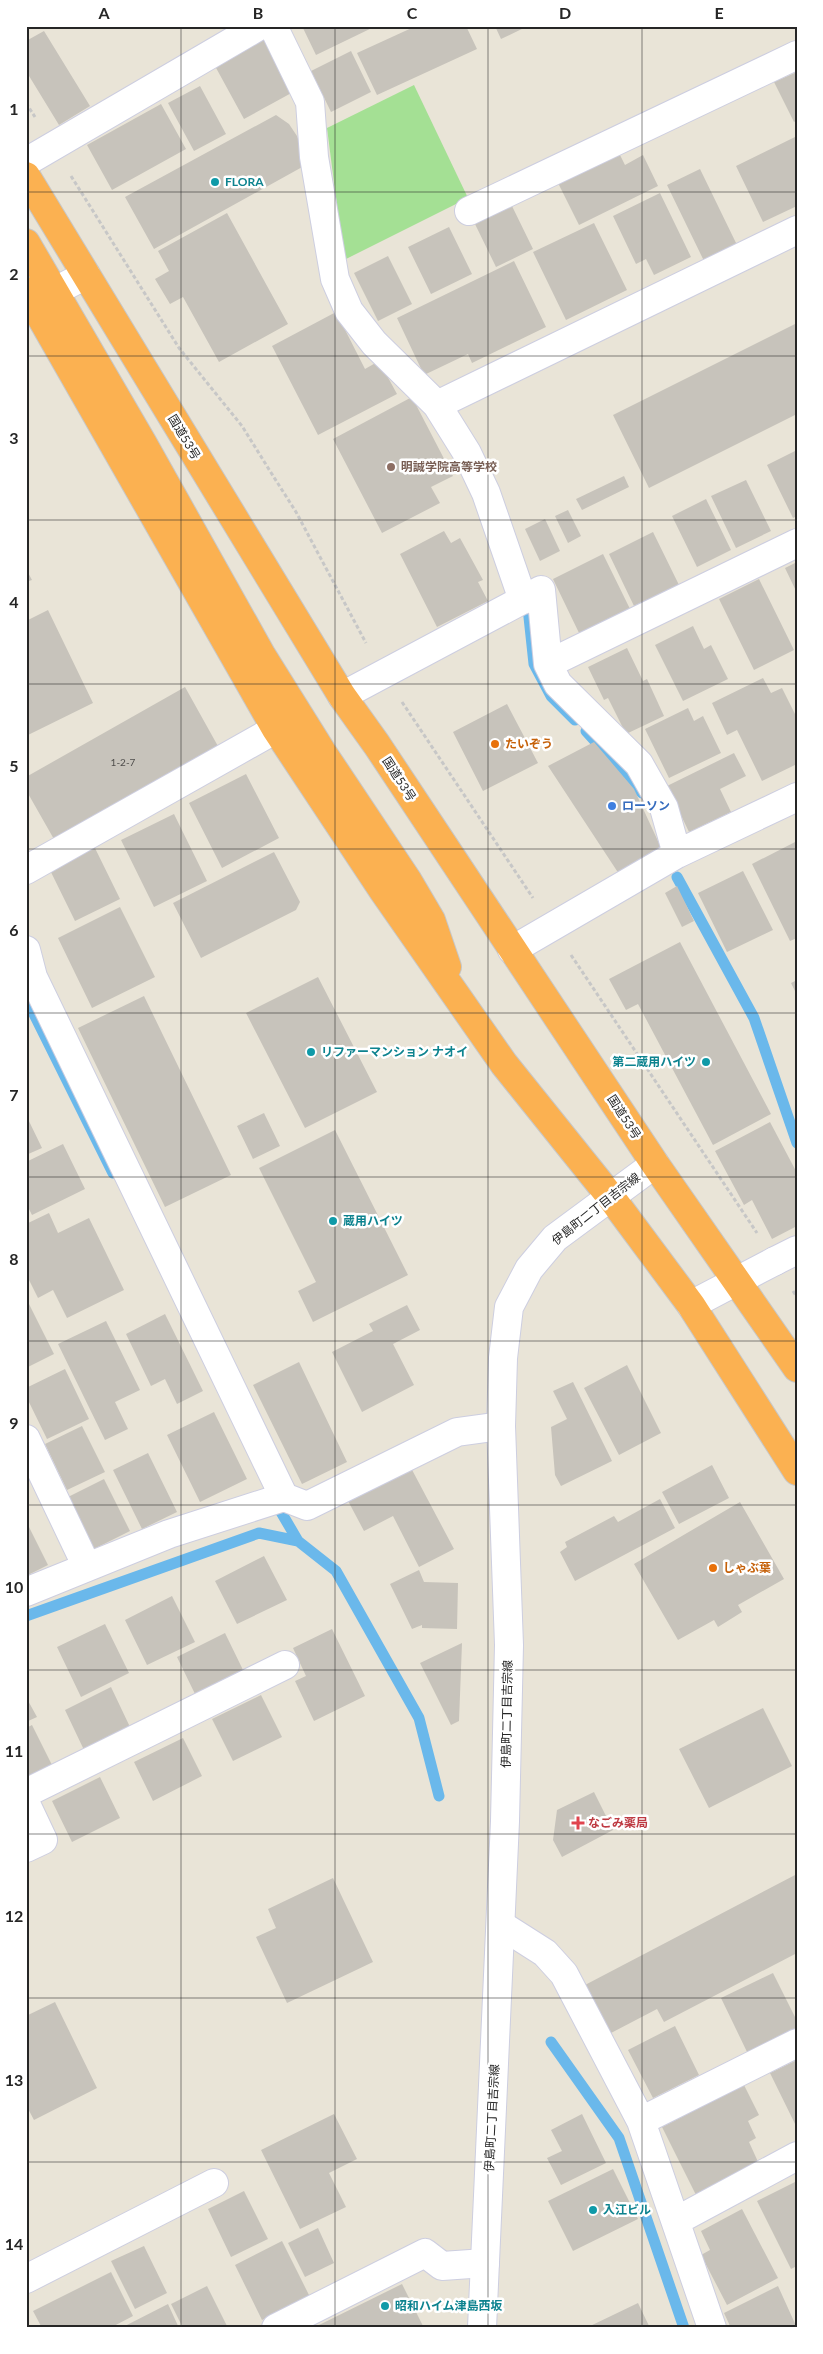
<svg xmlns="http://www.w3.org/2000/svg" width="823" height="2354" font-family="Lato,'Noto Sans JP',sans-serif">
<rect width="100%" height="100%" fill="#e9e4d7"/>
<path fill="#a4e094" d="M414 85 468 198 344 260 327 128Z"/>
<g fill="none" stroke-linecap="round" stroke-linejoin="round">
<path stroke="#6ab8eb" stroke-width="11" d="M528 608 534 664 551 696 575 720
M586 731 642 793
M677 877 754 1018 797 1143
M26 998 113 1173
M281 1512 298 1541
M26 1616 259 1533 298 1541 336 1571 419 1718 439 1796
M551 2042 619 2138 684 2328"/>
</g>
<path fill="#c7c3bb" d="M302 26H376L316 55Z
M416 26H466L477 49 377 95 357 53Z
M495 26H528L501 39Z
M44 31 90 106 59 125 26 71V41Z
M266 38 295 91 244 119 215 66Z
M351 51 371 92 331 112 311 71Z
M797 72V120L794 122 774 82Z
M200 86 226 134 194 151 168 103Z
M161 104 186 149 112 190 87 145Z
M276 115 289 124 297 136 303 153 304 166 154 249 125 197Z
M797 136V206L763 222 736 166Z
M618 151 625 165 643 155 658 186 579 225 557 181Z
M700 169 737 245 704 261 667 185Z
M660 193 691 257 654 275 646 259 636 264 613 216Z
M511 204 533 249 496 267 474 222Z
M227 213 288 324 219 362 183 297 170 304 155 279 169 271 158 251Z
M594 223 627 290 566 320 533 252Z
M449 227 472 274 431 294 408 247Z
M388 256 412 304 378 321 354 273Z
M514 261 546 327 472 363 468 354 424 375 397 318Z
M336 312 365 369 379 361 397 394 318 435 272 346Z
M797 323V414L649 488 613 415Z
M412 397 453 476 431 487 440 503 382 533 333 439Z
M797 450V516L793 518 767 465Z
M624 476 629 487 582 510 576 499Z
M746 480 771 531 736 548 711 496Z
M706 499 731 550 697 567 672 516Z
M568 510 581 536 568 543 555 516Z
M545 519 560 551 540 561 525 529Z
M444 531 451 543 460 538 483 580 478 582 488 601 437 627 400 554Z
M653 532 679 585 634 606 609 554Z
M603 554 631 611 580 635 553 579Z
M797 562V593L785 568Z
M26 569 32 580 26 582Z
M759 579 794 650 754 670 719 599Z
M48 610 93 703 26 736V621Z
M693 626 704 649 711 645 728 679 683 701 655 645Z
M627 648 643 681 647 679 664 716 626 734 608 698 604 700 588 667Z
M763 678 771 693 782 688 797 718V764L762 781 737 730 727 735 712 703Z
M185 687 219 748 55 841 26 790V777Z
M507 704 538 763 483 791 453 732Z
M688 708 694 721 703 716 721 753 669 778 645 729Z
M594 742 634 789 663 852 619 874 548 766Z
M734 753 746 776 720 789 731 812 689 832 667 786Z
M246 774 279 838 222 868 189 803Z
M174 814 207 881 154 907 121 840Z
M797 841V938L790 941 752 864Z
M92 842 120 899 75 921 47 864Z
M274 852 300 902 296 910 201 958 173 903Z
M743 871 773 930 727 952 698 893Z
M677 886 694 921 682 927 665 893Z
M120 907 155 977 92 1008 58 938Z
M680 942 771 1114 713 1145 638 1004 626 1010 609 979Z
M318 977 377 1092 305 1128 246 1013Z
M797 980V995L791 983Z
M144 996 231 1175 165 1207 78 1028Z
M264 1113 280 1146 253 1159 237 1126Z
M26 1115 42 1148 26 1155Z
M770 1122 797 1173 795 1177 797 1181V1226L772 1239 752 1200 744 1205 715 1151Z
M335 1130 408 1275 313 1322 298 1291 316 1282 259 1168Z
M63 1144 85 1189 32 1215 26 1203V1162Z
M49 1213 58 1233 89 1218 124 1290 67 1318 53 1290 38 1298 26 1274V1224Z
M29 1304 54 1354 26 1368V1306Z
M407 1305 420 1330 393 1344 414 1385 362 1412 332 1352 373 1331 369 1324Z
M165 1314 203 1391 177 1404 165 1379 151 1386 126 1334Z
M106 1321 140 1390 115 1402 128 1429 105 1440 58 1344Z
M299 1362 347 1462 302 1484 253 1385Z
M627 1365 661 1433 619 1455 584 1388Z
M65 1369 89 1419 47 1439 26 1396V1388Z
M573 1382 612 1461 561 1486 555 1475 551 1427 567 1419 553 1391Z
M214 1412 247 1479 200 1502 167 1435Z
M82 1426 105 1472 67 1490 45 1444Z
M148 1453 177 1512 142 1529 113 1470Z
M712 1465 729 1498 679 1524 662 1492Z
M410 1466 454 1549 419 1567 393 1516 364 1531 347 1499Z
M104 1479 130 1531 92 1550 66 1498Z
M660 1499 675 1528 575 1581 560 1552 567 1547 565 1542 614 1516 618 1522Z
M740 1502 784 1579 738 1605 742 1612 718 1627 714 1620 678 1640 634 1564Z
M26 1521 48 1565 26 1576Z
M264 1556 287 1600 237 1624 215 1581Z
M419 1570 424 1582 458 1583 457 1629 422 1628V1625L412 1629 390 1584Z
M172 1596 195 1642 147 1665 125 1620Z
M105 1624 129 1673 81 1697 57 1647Z
M332 1629 365 1696 314 1721 295 1681 306 1676 293 1648Z
M225 1633 244 1672 196 1696 177 1657Z
M462 1643 459 1721 451 1725 420 1663Z
M111 1687 130 1727 84 1750 65 1710Z
M261 1695 282 1737 233 1761 212 1719Z
M26 1697 37 1717 26 1722Z
M763 1708 792 1766 709 1808 679 1749Z
M32 1725 52 1765 26 1777V1728Z
M183 1738 202 1776 153 1801 134 1762Z
M100 1777 120 1818 72 1842 52 1801Z
M594 1792 613 1830 562 1857 553 1840 557 1810Z
M797 1874V1953L664 2022 657 2009 611 2033 585 1985Z
M333 1878 373 1962 287 2003 256 1937 276 1928 268 1909Z
M773 1973 797 2021V2032L749 2056 721 1998Z
M55 2002 97 2088 34 2120 26 2105V2016Z
M675 2026 699 2075 653 2098 628 2050Z
M797 2060V2128L770 2073Z
M744 2085 759 2115 748 2121 756 2138 749 2142 759 2164 696 2195 662 2127Z
M334 2114 357 2159 329 2173 346 2207 300 2229 261 2150Z
M582 2114 606 2163 561 2185 547 2158 562 2151 551 2130Z
M613 2169 638 2219 573 2251 548 2201Z
M797 2181V2266L791 2269 757 2201Z
M244 2191 268 2239 231 2257 208 2209Z
M742 2209 778 2278 727 2305 701 2255 710 2250 701 2231Z
M318 2228 334 2263 305 2277 288 2243Z
M282 2241 310 2297 262 2320 235 2265Z
M144 2246 167 2293 135 2309 111 2261Z
M111 2272 133 2316 110 2328H42L33 2311Z
M402 2284 424 2328H313Z
M207 2286 228 2328H183L171 2304Z
M778 2286 797 2328H731L724 2313Z
M638 2303 650 2328H586Z
M168 2304 179 2328H121Z"/>
<g fill="none" stroke-linecap="round" stroke-linejoin="round">
<defs>
<path id="street" d="M273 26 310 102 314 157 335 279 349 311 374 343 437 405 467 453 486 493 523 600
M26 162 259 26
M469 211 797 55
M437 405 797 230
M548 664 797 543
M342 696 541 590 548 664 558 684 639 764 664 808 677 854
M26 870 276 729
M26 950 33 977 284 1497
M512 950 677 854 797 797
M691 1305 775 1261
M26 1439 87 1567
M26 1592 169 1534 284 1497 307 1506 457 1432 501 1426
M26 1793 285 1665
M26 1804 43 1840 26 1848
M501 1925 545 1953 564 1974 641 2121 712 2328
M641 2121 797 2043
M676 2221 797 2156
M26 2279 214 2183
M276 2328 425 2253 442 2266 485 2263"/>
<path id="secondary" d="M34 302 86 275
M775 1261 797 1250
M482 2328 505 1821 509 1645 501 1426 503 1358 509 1307 529 1269 555 1238 655 1164"/>
<path id="highway" d="M26 176 342 696 377 745 655 1164 797 1368
M26 243 142 442 262 656 322 752 408 881 431 920 447 967
M26 291 276 729 384 892 504 1064 610 1196 691 1305 797 1471"/>
</defs>
<use href="#street" stroke="#cdcee0" stroke-width="30"/>
<use href="#secondary" stroke="#cdcee0" stroke-width="30"/>
<use href="#highway" stroke="#c7c7c7" stroke-width="30"/>
<path stroke="#c7c7c7" stroke-width="3" stroke-dasharray="4 2.5" stroke-linecap="butt" d="M26 103 35 117
M71 176 179 348 242 426 270 471 296 512 366 643
M402 702 533 898
M571 955 757 1233
M793 1291 797 1297"/>
<use href="#street" stroke="#fff" stroke-width="28"/>
<use href="#secondary" stroke="#fff" stroke-width="28"/>
<use href="#highway" stroke="#fbb151" stroke-width="28"/>
</g>
<path fill="none" stroke="#262626" stroke-width="1" stroke-opacity="0.55" d="M181 26V2328M335 26V2328M488 26V2328M642 26V2328M26 192H797M26 356H797M26 520H797M26 684H797M26 849H797M26 1013H797M26 1177H797M26 1341H797M26 1505H797M26 1670H797M26 1834H797M26 1998H797M26 2162H797"/>
<g fill="#0f9aa8" stroke="#fff" stroke-width="2">
<circle cx="215" cy="182" r="5"/>
<circle cx="311" cy="1052" r="5"/>
<circle cx="706" cy="1062" r="5"/>
<circle cx="333" cy="1221" r="5"/>
<circle cx="593" cy="2210" r="5"/>
<circle cx="385" cy="2306" r="5"/>
</g>
<circle fill="#8d6e63" stroke="#fff" stroke-width="2" cx="391" cy="467" r="5"/>
<g fill="#e8710a" stroke="#fff" stroke-width="2">
<circle cx="495" cy="744" r="5"/>
<circle cx="713" cy="1568" r="5"/>
</g>
<circle fill="#3f7fe0" stroke="#fff" stroke-width="2" cx="612" cy="806" r="5"/>
<path fill="#e0444e" stroke="#fff" stroke-width="2" d="M575.5 1815.5h5v5h5v5h-5v5h-5v-5h-5v-5h5z"/>
<g text-anchor="middle" stroke-width="5" stroke-linejoin="round" paint-order="stroke">
<g font-size="10" fill="#4e4d4b">
<text x="123" y="766">1-2-7</text>
</g>
<g font-size="12" font-weight="bold" fill="#0d838f" stroke="#fff" text-anchor="start">
<text x="225" y="186">FLORA</text>
<text x="321" y="1056">リファーマンション ナオイ</text>
<text x="696" y="1066" text-anchor="end">第二蔵用ハイツ</text>
<text x="343" y="1225">蔵用ハイツ</text>
<text x="603" y="2214">入江ビル</text>
<text x="395" y="2310">昭和ハイム津島西坂</text>
</g>
<g font-size="12" fill="#262626" stroke="#fff">
<text transform="translate(184 437) rotate(59)" y="4">国道53号</text>
<text transform="translate(399 779) rotate(57)" y="4">国道53号</text>
<text transform="translate(624 1117) rotate(57)" y="4">国道53号</text>
<text transform="translate(596 1209) rotate(-38)" y="4">伊島町二丁目吉宗線</text>
<text transform="translate(507 1714) rotate(-89)" y="4">伊島町二丁目吉宗線</text>
<text transform="translate(492 2118) rotate(-87)" y="4">伊島町二丁目吉宗線</text>
</g>
<g font-size="12" font-weight="bold" fill="#785e54" stroke="#fff" text-anchor="start">
<text x="401" y="471">明誠学院高等学校</text>
</g>
<g font-size="12" font-weight="bold" fill="#c56008" stroke="#fff" text-anchor="start">
<text x="505" y="748">たいぞう</text>
<text x="723" y="1572">しゃぶ葉</text>
</g>
<g font-size="12" font-weight="bold" fill="#366cbe" stroke="#fff" text-anchor="start">
<text x="622" y="810">ローソン</text>
</g>
<g font-size="12" font-weight="bold" fill="#be3a42" stroke="#fff" text-anchor="start">
<text x="588" y="1827">なごみ薬局</text>
</g>
</g>
<rect width="823" height="2354" fill="none" stroke="#ffffff" stroke-width="55"/>
<rect x="28" y="28" width="768" height="2298" fill="none" stroke="#262626" stroke-width="2"/>
<g font-size="16" text-anchor="middle" font-weight="bold" fill="#262626">
<text x="104" y="19">A</text>
<text x="258" y="19">B</text>
<text x="412" y="19">C</text>
<text x="565" y="19">D</text>
<text x="719" y="19">E</text>
<text x="14" y="115">1</text>
<text x="14" y="280">2</text>
<text x="14" y="444">3</text>
<text x="14" y="608">4</text>
<text x="14" y="772">5</text>
<text x="14" y="936">6</text>
<text x="14" y="1101">7</text>
<text x="14" y="1265">8</text>
<text x="14" y="1429">9</text>
<text x="14" y="1593">10</text>
<text x="14" y="1757">11</text>
<text x="14" y="1922">12</text>
<text x="14" y="2086">13</text>
<text x="14" y="2250">14</text>
</g>
</svg>
